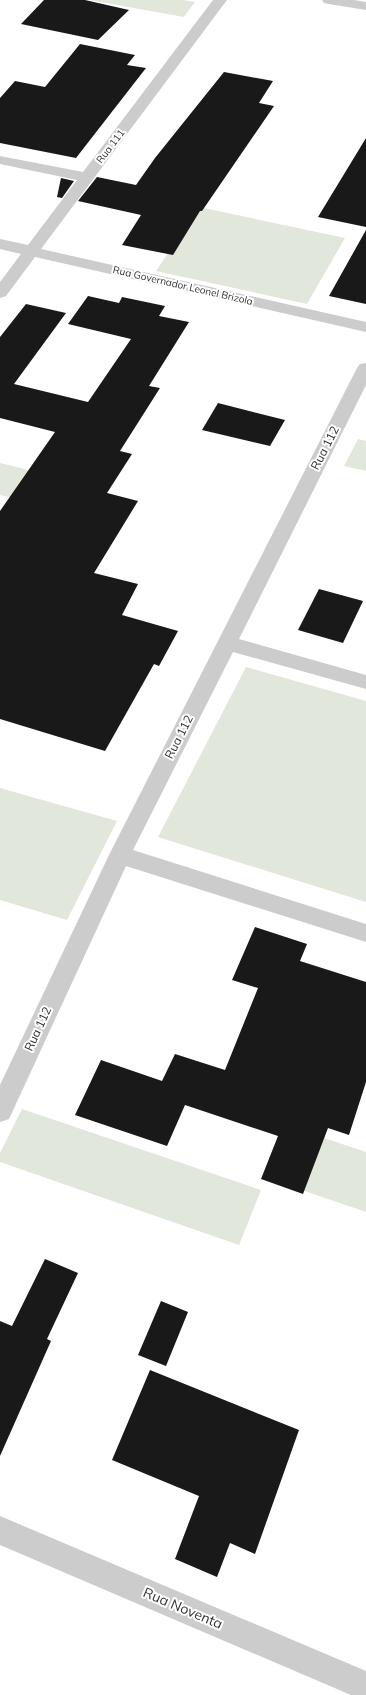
<svg xmlns="http://www.w3.org/2000/svg" width="366" height="1695" font-family="Mulish,sans-serif">
<rect width="100%" height="100%" fill="#fff"/>
<path fill="#e2e7dc" d="M89 0H183L195 2 184 17Z
M199 207 345 238 307 304 156 271Z
M358 439 366 441V471L344 466Z
M0 463 78 482 60 510 0 495Z
M246 667 366 701V902L158 837Z
M0 788 117 821 67 920 0 900Z
M22 1109 261 1190 239 1245 0 1162V1153Z
M303 1131 366 1152V1212L284 1184Z"/>
<path fill="#191919" d="M44 0H85L129 10 98 40 21 24Z
M80 44 135 55 127 65 146 68 76 158 0 143V98L15 81 45 87Z
M224 72 273 81 259 103 274 106 202 211H200L173 255 122 245 141 215 78 201 97 177 136 185 155 158Z
M366 138V227L318 217Z
M61 178 74 181 62 198 57 197Z
M366 230V304L329 296Z
M88 296 119 303 122 297 165 306 159 316 189 322 149 386 160 388 120 451 132 454 107 493 138 501 94 573 138 584 122 615 178 631 159 666 154 664 105 751 0 719V511L55 432 0 418V337L26 304 66 313 14 384 88 402 131 339 68 324Z
M218 403 285 420 270 446 202 430Z
M319 589 363 601 343 643 298 630Z
M255 927 307 944 300 961 366 982V1082L349 1135 328 1128 303 1194 261 1179 278 1136 185 1105 167 1146 75 1115 101 1060 162 1081 175 1054 225 1070 258 988 232 980Z
M45 1259 78 1273 47 1339 51 1341 0 1456V1321L12 1326Z
M161 1301 188 1312 166 1366 138 1355Z
M150 1370 299 1430 255 1554 230 1543 217 1577 175 1559 199 1496 112 1460Z"/>
<g fill="none" stroke-linecap="round" stroke-linejoin="round">
<path fill="#ccc" fill-rule="evenodd" d="M213 0H227L41 249 366 322V332L35 257 6 296 0 298V282L21 254 0 249V239L28 245 77 180 0 164V156L83 172Z
M322 0H354L366 2V10L329 4 324 3Z
M366 363V385L239 639 366 675V689L233 652 133 850 366 924V942L126 866 9 1119 0 1122V1085L109 855 357 368 360 364Z
M0 1516 366 1671V1695H351L0 1545Z"/>
</g>
<g text-anchor="middle" stroke-width="4" stroke-linejoin="round" paint-order="stroke">
<g font-size="10" fill="#323232" stroke="#fff">
<text transform="translate(110 146) rotate(-53)" y="4">Rua 111</text>
<text transform="translate(183 285) rotate(13)" y="4">Rua Governador Leonel Brizola</text>
</g>
<g font-size="12" fill="#323232" stroke="#fff">
<text transform="translate(325 448) rotate(-63)" y="4">Rua 112</text>
<text transform="translate(179 737) rotate(-63)" y="4">Rua 112</text>
<text transform="translate(38 1029) rotate(-65)" y="4">Rua 112</text>
</g>
<g font-size="14" fill="#323232" stroke="#fff">
<text transform="translate(183 1608) rotate(23)" y="5">Rua Noventa</text>
</g>
</g>
</svg>
